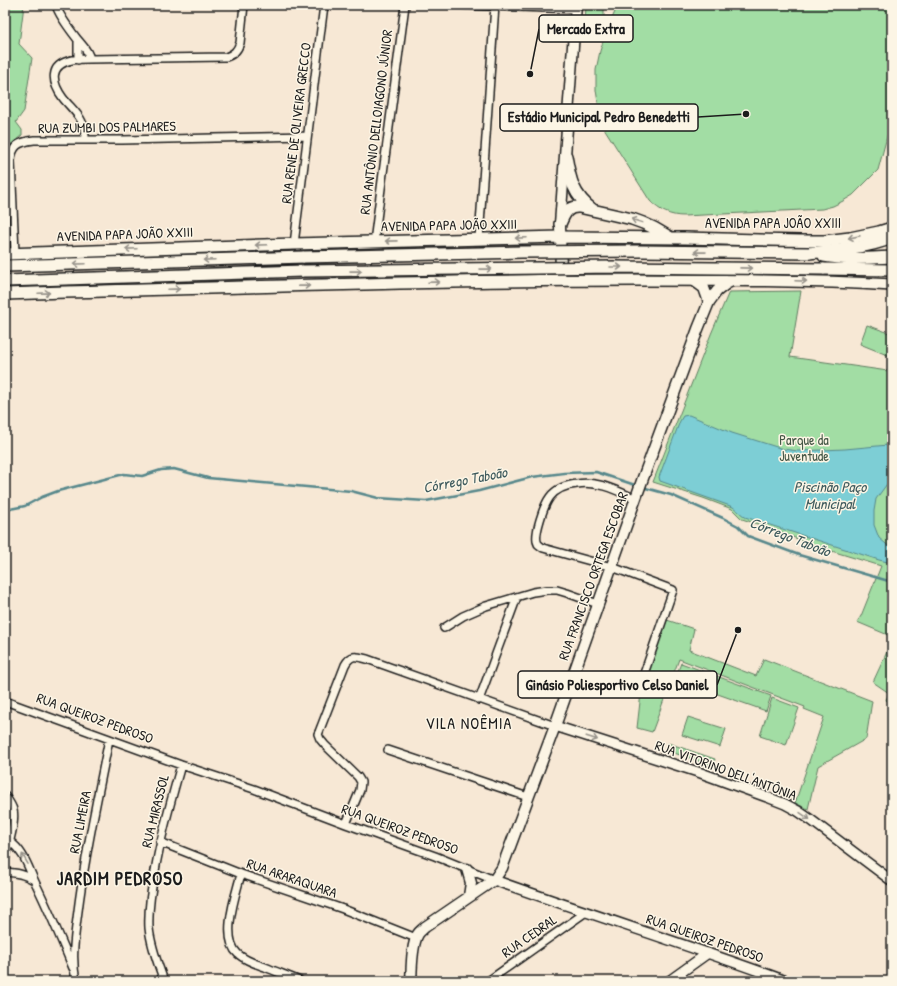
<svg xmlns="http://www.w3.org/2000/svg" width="897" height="986" font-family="'Patrick Hand',sans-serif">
<rect width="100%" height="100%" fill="#f7e8d5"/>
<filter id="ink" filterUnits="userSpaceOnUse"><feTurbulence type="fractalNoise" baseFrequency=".025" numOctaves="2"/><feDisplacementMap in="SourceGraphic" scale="8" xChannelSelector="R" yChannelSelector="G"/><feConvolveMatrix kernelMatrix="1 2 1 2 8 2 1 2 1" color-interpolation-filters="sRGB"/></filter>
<g filter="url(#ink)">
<path fill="#a2dda4" stroke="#5f7c60" d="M5 5H24L19 44 32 58 24 111 16 122 22 130V135L9 146 5 242Z
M586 5H604V25L585 23Z
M618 5H891L892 7V118L878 170 853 195 843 201 833 206 822 209 684 216C670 216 660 211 650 201L604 128 599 109 596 90V70L600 51 606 32Z
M801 291 790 357 888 371 892 362V639L888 635 857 622 861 616 881 566 815 546 770 528 742 519 732 509 703 498 653 482 711 334 729 292Z
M867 325 892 334V357L860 344Z
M667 620 694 629 689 650 756 676 764 659 872 701 866 739 818 766 808 809 795 803 824 717 804 709 805 707 679 659 652 732 637 728 641 693Z
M892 641V704L886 700 889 693 873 682Z
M681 663 771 696 766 711 675 679Z
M772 698 799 708 786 745 760 736Z
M688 717 726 729 720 747 682 735Z
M668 743 715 759 713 766 665 750Z"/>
<path fill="#7dced5" stroke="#56878b" d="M689 415 732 433 783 449 798 451 845 449 888 445 892 446V477L876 499 874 511V525L879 538 892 549V563L879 560 745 517 733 507 660 481 659 477 680 421 683 416Z"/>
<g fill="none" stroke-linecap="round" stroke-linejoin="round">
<path stroke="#56878b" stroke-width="2.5" d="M642 487 671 495 723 518 738 526 748 536 799 555 892 582
M5 510 25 506 42 497 58 491 124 474 142 476 161 470 174 469 208 478 351 491 378 498 426 501 479 491 532 477 564 473 596 472 638 486"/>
<defs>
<path id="minor" d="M56 5C59 16 71 31 78 40 83 46 88 50 90 59
M461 5 576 9
M78 60V40
M85 140C85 134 85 127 82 122 78 113 69 106 63 98 52 83 48 65 72 60 78 59 84 59 90 59L226 57C234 54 237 51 240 43L244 5
M479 239 495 5
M374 242 405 5
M294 244 324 5
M15 253 11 161C12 145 19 142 34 140H122L307 136
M636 499C618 491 597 480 577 484 567 485 556 489 550 497 544 505 533 536 538 544 539 545 542 547 543 548L612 567 673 590 638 691
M444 628 463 616 486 606 533 592 547 590H557L567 593 598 604
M479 700 517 597
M5 701 181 765 254 789 346 824 435 856 494 880
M388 750 528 797
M5 796C8 800 12 805 13 810 16 822 8 847 5 859
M346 824 360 790 361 782 358 777 325 745 320 739 318 734 319 732 345 665C351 654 356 656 367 659L555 726
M9 841C24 851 28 867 35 882 49 911 61 939 73 968
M160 842 241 874 343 909 416 938
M5 872C18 873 23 874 34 880
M241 874C236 894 220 938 238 954 246 961 256 964 265 967 277 972 288 976 300 981
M76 981C71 958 75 934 78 911 85 853 98 796 109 739
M164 981C158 964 151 947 149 928 148 909 151 890 155 871 161 835 171 800 181 765
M488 981 586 912"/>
<path id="tertiary" d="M555 726 701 773 767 797 785 804 798 811 811 820 892 881
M494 880C591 915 689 945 786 981
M669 981 708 953"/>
<path id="secondary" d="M561 280 560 224 576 5
M693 280 704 288 709 302
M467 869 471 883 469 896
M411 981C412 968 411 946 418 934 420 931 422 930 425 927L494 880 502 868 555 726 643 478 698 329 709 302 717 291 726 284 734 280"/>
<path id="primary" d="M566 156C570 180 573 195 593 210
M560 224C564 215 567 206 579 207L632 219 643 223 654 228 671 238
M5 254 294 244 560 237 685 238 800 241H825L850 238 879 232 892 228
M5 294 65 292C256 287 447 280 639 280 723 280 808 280 892 285"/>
<path id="trunk" d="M809 253C837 250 866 248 892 238
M824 256C846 260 869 258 892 257
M5 266 304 257
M823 269 892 270
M5 281 303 271"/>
</defs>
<use href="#minor" stroke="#1c1c1c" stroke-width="10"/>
<use href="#tertiary" stroke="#1c1c1c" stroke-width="12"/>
<use href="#secondary" stroke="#1c1c1c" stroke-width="13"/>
<use href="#primary" stroke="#1c1c1c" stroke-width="14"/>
<use href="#trunk" stroke="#1c1c1c" stroke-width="14"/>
<use href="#minor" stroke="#fcf5e5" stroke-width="7"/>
<use href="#tertiary" stroke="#fcf5e5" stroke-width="9"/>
<use href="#secondary" stroke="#fcf5e5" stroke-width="10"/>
<use href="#primary" stroke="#fcf5e5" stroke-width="11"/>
<use href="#trunk" stroke="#fcf5e5" stroke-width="11"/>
<defs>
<path id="trunk-bridge" d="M304 257 522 252 640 251 809 253
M303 271 614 267 823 269"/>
</defs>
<use href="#trunk-bridge" stroke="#1c1c1c" stroke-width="14" stroke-linecap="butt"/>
<use href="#trunk-bridge" stroke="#fcf5e5" stroke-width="11"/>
</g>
<defs><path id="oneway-shaft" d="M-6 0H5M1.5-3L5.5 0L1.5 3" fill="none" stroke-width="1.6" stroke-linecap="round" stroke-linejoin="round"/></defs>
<g stroke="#97938b">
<use href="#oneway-shaft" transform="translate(637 221) rotate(-162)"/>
<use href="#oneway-shaft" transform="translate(854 237) rotate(169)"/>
<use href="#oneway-shaft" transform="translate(521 238) rotate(178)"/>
<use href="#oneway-shaft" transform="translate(391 241) rotate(179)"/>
<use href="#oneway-shaft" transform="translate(261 245) rotate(178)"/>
<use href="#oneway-shaft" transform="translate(131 249) rotate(178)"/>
<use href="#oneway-shaft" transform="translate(700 252) rotate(-179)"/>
<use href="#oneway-shaft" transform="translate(209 260) rotate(178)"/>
<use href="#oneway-shaft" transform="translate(79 264) rotate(178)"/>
<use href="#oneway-shaft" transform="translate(616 267)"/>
<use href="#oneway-shaft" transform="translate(746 268) rotate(1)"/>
<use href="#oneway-shaft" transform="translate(486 269) rotate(-1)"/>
<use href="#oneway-shaft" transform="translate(356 271) rotate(-1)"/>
<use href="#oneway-shaft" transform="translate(801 281) rotate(2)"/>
<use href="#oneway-shaft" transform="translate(434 282) rotate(-2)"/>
<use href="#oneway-shaft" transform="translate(304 286) rotate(-1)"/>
<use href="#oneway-shaft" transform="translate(174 289) rotate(-2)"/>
<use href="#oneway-shaft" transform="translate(44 293) rotate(-2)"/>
<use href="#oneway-shaft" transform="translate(592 738) rotate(18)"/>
<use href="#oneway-shaft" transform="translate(805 816) rotate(35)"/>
<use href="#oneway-shaft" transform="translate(25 859) rotate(-120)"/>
</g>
</g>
<g text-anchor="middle" stroke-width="3" stroke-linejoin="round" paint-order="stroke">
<g font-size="14" fill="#1c1c1c" stroke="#fcf5e5">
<text transform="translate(376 122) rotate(-83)" y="5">RUA ANTÔNIO DELLOIAGONO JÚNIOR</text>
<text transform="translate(296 123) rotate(-83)" y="5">RUA RENE DE OLIVEIRA GRECCO</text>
<text transform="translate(107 127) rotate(-1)" y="5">RUA ZUMBI DOS PALMARES</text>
<text x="773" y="228">AVENIDA PAPA JOÃO XXIII</text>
<text transform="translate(449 225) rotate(-1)" y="5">AVENIDA PAPA JOÃO XXIII</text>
<text transform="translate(125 234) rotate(-2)" y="5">AVENIDA PAPA JOÃO XXIII</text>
<text transform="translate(593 576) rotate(-70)" y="5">RUA FRANCISCO ORTEGA ESCOBAR</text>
<text transform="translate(95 718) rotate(20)" y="5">RUA QUEIROZ PEDROSO</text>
<text transform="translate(726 770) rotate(20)" y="5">RUA VITORINO DELL'ANTÔNIA</text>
<text transform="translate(155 811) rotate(-76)" y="5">RUA MIRASSOL</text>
<text transform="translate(80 822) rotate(-79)" y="5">RUA LIMEIRA</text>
<text transform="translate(400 829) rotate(20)" y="5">RUA QUEIROZ PEDROSO</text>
<text transform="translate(292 878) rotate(19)" y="5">RUA ARARAQUARA</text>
<text transform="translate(529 936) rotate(-35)" y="5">RUA CEDRAL</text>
<text transform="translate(705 938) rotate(19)" y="5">RUA QUEIROZ PEDROSO</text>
</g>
<g font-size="14" fill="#445645" stroke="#fcf5e5">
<text x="804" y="445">Parque da<tspan x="804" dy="16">Juventude</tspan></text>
</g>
<g font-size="15" font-style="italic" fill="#3e5a5d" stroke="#fcf5e5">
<text transform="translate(465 480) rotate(-11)" y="5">Córrego Taboão</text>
<text x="830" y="492">Piscinão Paço<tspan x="830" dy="17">Municipal</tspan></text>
<text transform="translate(790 537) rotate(21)" y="5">Córrego Taboão</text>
</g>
<g font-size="16" letter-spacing="1" fill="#1c1c1c" stroke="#fcf5e5">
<text x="469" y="729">VILA NOÊMIA</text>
</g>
<g font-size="18" font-weight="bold" letter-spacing="1" fill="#1c1c1c" stroke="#fcf5e5">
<text x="120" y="885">JARDIM PEDROSO</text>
</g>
</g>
<path fill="none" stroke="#1c1c1c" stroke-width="1.5" d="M530 74L539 29M746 114L698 117M738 630L717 685"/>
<g fill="#1c1c1c" stroke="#fcf5e5" stroke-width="1.5">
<circle cx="530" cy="74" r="4"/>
<circle cx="746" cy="114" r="4"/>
<circle cx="738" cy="630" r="4"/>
</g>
<g fill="#fcf5e5" stroke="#1c1c1c" stroke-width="1.5">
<rect x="539" y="15" width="94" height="27" rx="4"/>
<rect x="500" y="104" width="198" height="27" rx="4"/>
<rect x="518" y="671" width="199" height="27" rx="4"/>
</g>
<g font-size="15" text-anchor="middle" font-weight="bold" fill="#1c1c1c">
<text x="586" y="34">Mercado Extra</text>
<text x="599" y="122">Estádio Municipal Pedro Benedetti</text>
<text x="617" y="690">Ginásio Poliesportivo Celso Daniel</text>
</g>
<rect width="897" height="986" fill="none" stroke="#fcf5e5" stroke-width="20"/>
<rect x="10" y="10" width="877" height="966" fill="none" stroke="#1c1c1c" stroke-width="1.5" filter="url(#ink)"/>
</svg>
